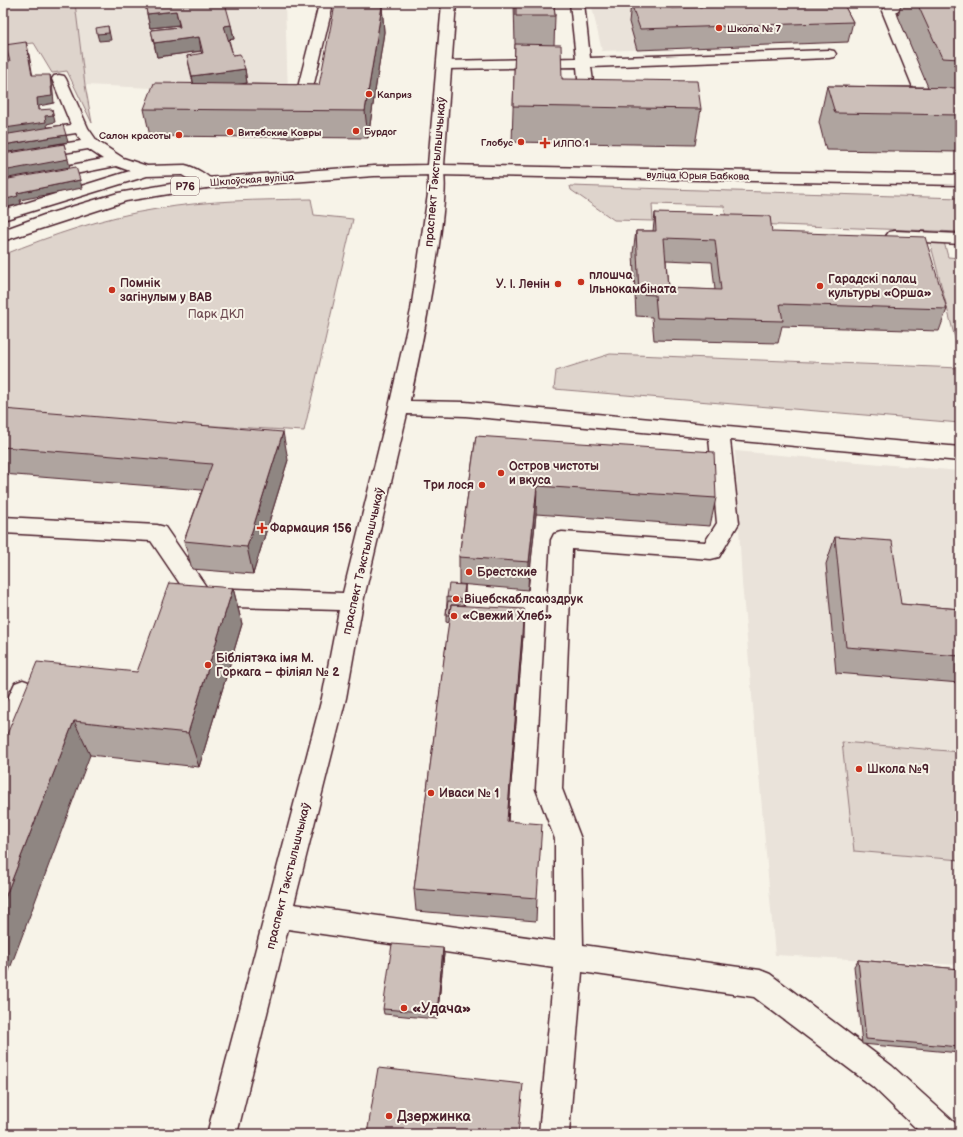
<svg xmlns="http://www.w3.org/2000/svg" width="963" height="1137" font-family="'Balsamiq Sans',sans-serif">
<rect width="100%" height="100%" fill="#f7f3e8"/>
<filter id="ink" filterUnits="userSpaceOnUse"><feTurbulence type="fractalNoise" baseFrequency=".025" numOctaves="2"/><feDisplacementMap in="SourceGraphic" scale="8" xChannelSelector="R" yChannelSelector="G"/><feConvolveMatrix kernelMatrix="1 2 1 2 8 2 1 2 1" color-interpolation-filters="sRGB"/></filter>
<g filter="url(#ink)">
<path fill="#eae3da" d="M75 3H285L288 94 85 85Z
M591 3H827L848 42 602 51Z
M735 451 960 471V965L775 955 742 583Z"/>
<path fill="#ded4cc" stroke="#947a7c" d="M3 3H75L85 85 92 123 67 71 52 73 34 43 3 46Z
M665 3H714L716 7 668 10Z
M570 186 960 198V232L727 223 724 206 652 204 653 221 614 220 571 190Z
M311 199 314 215 353 219 304 431 3 414V255C52 235 104 217 157 209 208 200 259 200 311 199Z
M930 242H944L948 257 960 258V350H958Z
M610 354 960 368V423L554 389 556 371Z
M842 742 960 752V860L854 851Z"/>
<g fill="none" stroke-linecap="round" stroke-linejoin="round">
<defs>
<path id="minor" d="M316 3H330L332 8 310 100 307 103 302 105 282 102 279 99 282 96 296 95 318 8Z
M570 3H584L590 58 829 50 834 51 836 54 834 57 829 58 591 67 595 96 601 98 604 101 601 104 596 106 583 104 580 101 577 67 444 69 439 68 437 65 439 62 444 61 576 58Z
M890 3H905L896 12 937 107 934 110 929 112 924 110 921 107 882 11Z
M59 75 64 76 66 79 88 128 97 141 123 158 147 166 185 165C194 167 209 175 214 183L212 186 206 188 200 186 182 175 147 176 3 220V210L130 171 116 166 3 188V178L103 159 88 149 3 163V153L81 141 76 133 3 144V134L71 125 52 79 54 76Z
M436 165 442 167C455 187 417 368 410 401L465 402 960 447V461L730 440 739 523 719 557 711 559 572 549 562 789 581 839 583 945 760 970 770 974 892 1066 955 1123 959 1134H922L872 1086 754 997 582 972 569 1134H539L554 968 288 929 237 1134H207L322 698 339 610 201 606 193 603 151 541 3 533V517L157 525 165 527 207 588 343 593 389 407 411 310 428 194V170L430 167ZM407 414 465 416 709 438 717 523 705 542 562 532 554 534 551 540 536 789 555 839V941L294 904 346 698 363 602Z
M895 231 960 234V244L889 240 886 236 889 232Z
M23 680 31 683 35 690 12 745 3 748V709L15 683Z"/>
<path id="major" d="M442 3H456L444 165 960 175V185L436 175 374 176 206 188 126 201 3 241V230L44 215 118 193 206 178 374 166 428 165Z"/>
</defs>
<use href="#minor" stroke="#4a1f2b" stroke-width="3"/>
<use href="#major" stroke="#4a1f2b" stroke-width="3"/>
<use href="#minor" fill="#f7f3e8" fill-rule="evenodd"/>
<use href="#major" fill="#f7f3e8" fill-rule="evenodd"/>
</g>
<path fill="#afa49f" stroke="#4a1f2b" fill-rule="evenodd" d="M145 3 231 25 234 39 229 40 233 55 245 69 247 83 243 84 319 85 382 6 384 32 368 138 150 136 144 109 193 83 187 56 202 54 201 51 157 57 151 30 179 27V25L150 28Z
M514 3H554L555 16 554 45 562 79 701 109 695 145 512 142 515 44Z
M631 3H669L671 8 722 7 723 3H746L747 5 800 3H843L853 22 848 42 637 50 629 22Z
M901 3H960V152L826 150 819 122 827 86 928 87 898 16Z
M655 213 772 232 947 309 939 331 782 326 778 343 654 340 652 317 636 316 633 253 636 231H653ZM666 260 712 262 715 290 668 288Z
M3 409 288 460 253 574 192 569 184 541 202 490 3 474Z
M476 436 716 498 710 526 536 514 528 590 459 584V557Z
M835 537 901 604 960 609V683L836 673 826 564Z
M465 585V593L464 605 523 636 508 821 537 898 536 921 416 911 414 889 449 623 446 622V615L447 602V597Z
M233 588 242 624 199 767 90 755 3 744 137 672Z
M444 954 437 1019 384 1014 383 1009Z
M858 960 960 969V1053L862 1044 854 966Z"/>
<path fill="#8f8682" stroke="#4a1f2b" d="M382 6 384 32 368 138 365 111Z
M176 11 179 25 150 28 147 14Z
M231 25 234 39 227 40 224 26Z
M108 26 111 40 99 41 97 34Z
M199 37 201 51 157 57 154 43Z
M26 42 28 49 34 83 32 75Z
M245 69 247 83 195 91 192 76Z
M50 75 52 82 54 103 39 106 40 118 38 110 37 98Z
M52 109 55 122 47 124 48 130 7 135 5 128 45 116Z
M66 135 68 142 3 153V145Z
M64 144 70 167 3 179V171Z
M80 180 82 188 20 200 21 204 3 208V200L17 193Z
M283 432 288 460 253 574 247 547Z
M537 486 536 514 528 590 529 562Z
M465 585V593L464 603V610L463 599Z
M233 588 242 624 199 767 188 733Z
M524 609 523 636 506 845 507 821Z
M74 721 90 755 3 987V903Z
M443 948 444 954 437 1019V1013Z"/>
<path fill="#ccbfb9" stroke="#4a1f2b" fill-rule="evenodd" d="M145 3H218L219 4 225 3 231 25 224 26 233 55 240 54 245 69 192 76 187 56 203 53 199 37 154 43 151 30 180 27 176 11 147 14Z
M516 3H554L555 16H516Z
M631 3H669L671 8 727 6 726 3H746L747 5 806 3H843L853 22 640 29Z
M917 3H960V59L942 58Z
M335 5 382 6 365 111 144 109 154 83 319 85Z
M108 26 109 33 97 34 96 28Z
M26 42 32 75H50L52 96 37 98 38 110 52 109 53 115 45 116 46 122 5 128 3 98V62L10 61 5 45Z
M515 44 561 45 562 79 697 81 701 109 513 106Z
M827 86 960 88V115L835 113Z
M63 125 66 135 3 145V135Z
M64 144 68 159 3 171V154Z
M76 167 80 180 17 193 18 196 3 200V180Z
M655 213 770 216 772 232 925 237 947 309 780 304 783 321 657 318 655 295 639 294 636 231H656ZM664 238 715 240 721 290 668 288Z
M3 409 283 432 247 547 184 541 212 464 3 447Z
M476 436 714 452 716 498 537 486 529 562 459 557Z
M835 537 892 541 901 604 960 609V656L846 647Z
M169 583 233 588 188 733 74 721 3 903V744L37 662 137 672Z
M449 584 465 585 463 599 447 597Z
M448 601 464 602 463 605H451L449 615H446Z
M451 605 524 609 507 821 542 824 537 898 414 889Z
M392 944 443 948 437 1013 383 1009Z
M858 960 960 969V1047L866 1039Z
M378 1068 523 1084 518 1134H367Z"/>
</g>
<g fill="#c8321e" stroke="#f7f3e8" stroke-width="1.5">
<circle cx="719" cy="28" r="4"/>
<circle cx="369" cy="94" r="4"/>
<circle cx="356" cy="131" r="4"/>
<circle cx="230" cy="132" r="4"/>
<circle cx="179" cy="135" r="4"/>
<circle cx="521" cy="142" r="4"/>
<path d="M543 137h4v4h4v4h-4v4h-4v-4h-4v-4h4z"/>
<circle cx="581" cy="282" r="4"/>
<circle cx="558" cy="284" r="4"/>
<circle cx="820" cy="286" r="4"/>
<circle cx="112" cy="290" r="4"/>
<circle cx="501" cy="473" r="4"/>
<circle cx="482" cy="485" r="4"/>
<path d="M260 522h4v4h4v4h-4v4h-4v-4h-4v-4h4z"/>
<circle cx="469" cy="572" r="4"/>
<circle cx="456" cy="599" r="4"/>
<circle cx="454" cy="616" r="4"/>
<circle cx="208" cy="665" r="4"/>
<circle cx="859" cy="769" r="4"/>
<circle cx="431" cy="793" r="4"/>
<circle cx="404" cy="1008" r="4"/>
<circle cx="389" cy="1116" r="4"/>
</g>
<g text-anchor="middle" stroke-width="4" stroke-linejoin="round" paint-order="stroke">
<g font-size="10" font-weight="bold" fill="#4a1f2b" stroke="#f7f3e8" text-anchor="start">
<text x="727" y="32">Школа № 7</text>
<text x="377" y="98">Каприз</text>
<text x="364" y="135">Бурдог</text>
<text x="238" y="136">Витебские Ковры</text>
<text x="171" y="139" text-anchor="end">Салон красоты</text>
<text x="513" y="146" text-anchor="end">Глобус</text>
<text x="553" y="147">ИЛПО 1</text>
</g>
<g font-size="10" fill="#4a1f2b" stroke="#f7f3e8">
<text transform="translate(698 175) rotate(1)" y="4">вуліца Юрыя Бабкова</text>
<text transform="translate(252 179) rotate(-4)" y="4">Шклоўская вуліца</text>
</g>
<rect fill="#f7f3e8" stroke="#7e5f64" stroke-width="1" x="171" y="177" width="28" height="18" rx="3"/>
<g font-size="11" font-weight="bold" fill="#4a1f2b">
<text x="185" y="190">Р76</text>
</g>
<g font-size="12" fill="#4a1f2b" stroke="#f7f3e8">
<text transform="translate(435 172) rotate(-85)" y="4">праспект Тэкстыльшчыкаў</text>
<text transform="translate(363 561) rotate(-77)" y="4">праспект Тэкстыльшчыкаў</text>
<text transform="translate(288 876) rotate(-76)" y="4">праспект Тэкстыльшчыкаў</text>
</g>
<g font-size="12" font-weight="bold" fill="#4a1f2b" stroke="#f7f3e8" text-anchor="start">
<text x="589" y="279">плошча<tspan x="589" dy="14">Ільнокамбіната</tspan></text>
<text x="828" y="283">Гарадскі палац<tspan x="828" dy="14">культуры «Орша»</tspan></text>
<text x="120" y="287">Помнік<tspan x="120" dy="14">загінулым у ВАВ</tspan></text>
<text x="550" y="288" text-anchor="end">У. І. Ленін</text>
<text x="509" y="470">Остров чистоты<tspan x="509" dy="14">и вкуса</tspan></text>
<text x="474" y="489" text-anchor="end">Три лося</text>
<text x="270" y="532">Фармация 156</text>
<text x="477" y="576">Брестские</text>
<text x="464" y="603">Віцебскаблсаюздрук</text>
<text x="462" y="620">«Свежий Хлеб»</text>
<text x="216" y="662">Бібліятэка імя М.<tspan x="216" dy="14">Горкага – філіял № 2</tspan></text>
<text x="867" y="773">Школа №9</text>
<text x="439" y="797">Иваси № 1</text>
</g>
<g font-size="12" fill="#6f4c53" stroke="#f7f3e8">
<text x="216" y="318">Парк ДКЛ</text>
</g>
<g font-size="14" font-weight="bold" fill="#4a1f2b" stroke="#f7f3e8" text-anchor="start">
<text x="412" y="1013">«Удача»</text>
<text x="397" y="1121">Дзержинка</text>
</g>
</g>
<rect width="963" height="1137" fill="none" stroke="#f7f3e8" stroke-width="16"/>
<rect x="8" y="8" width="947" height="1121" fill="none" stroke="#4a1f2b" stroke-width="1.5" filter="url(#ink)"/>
</svg>
